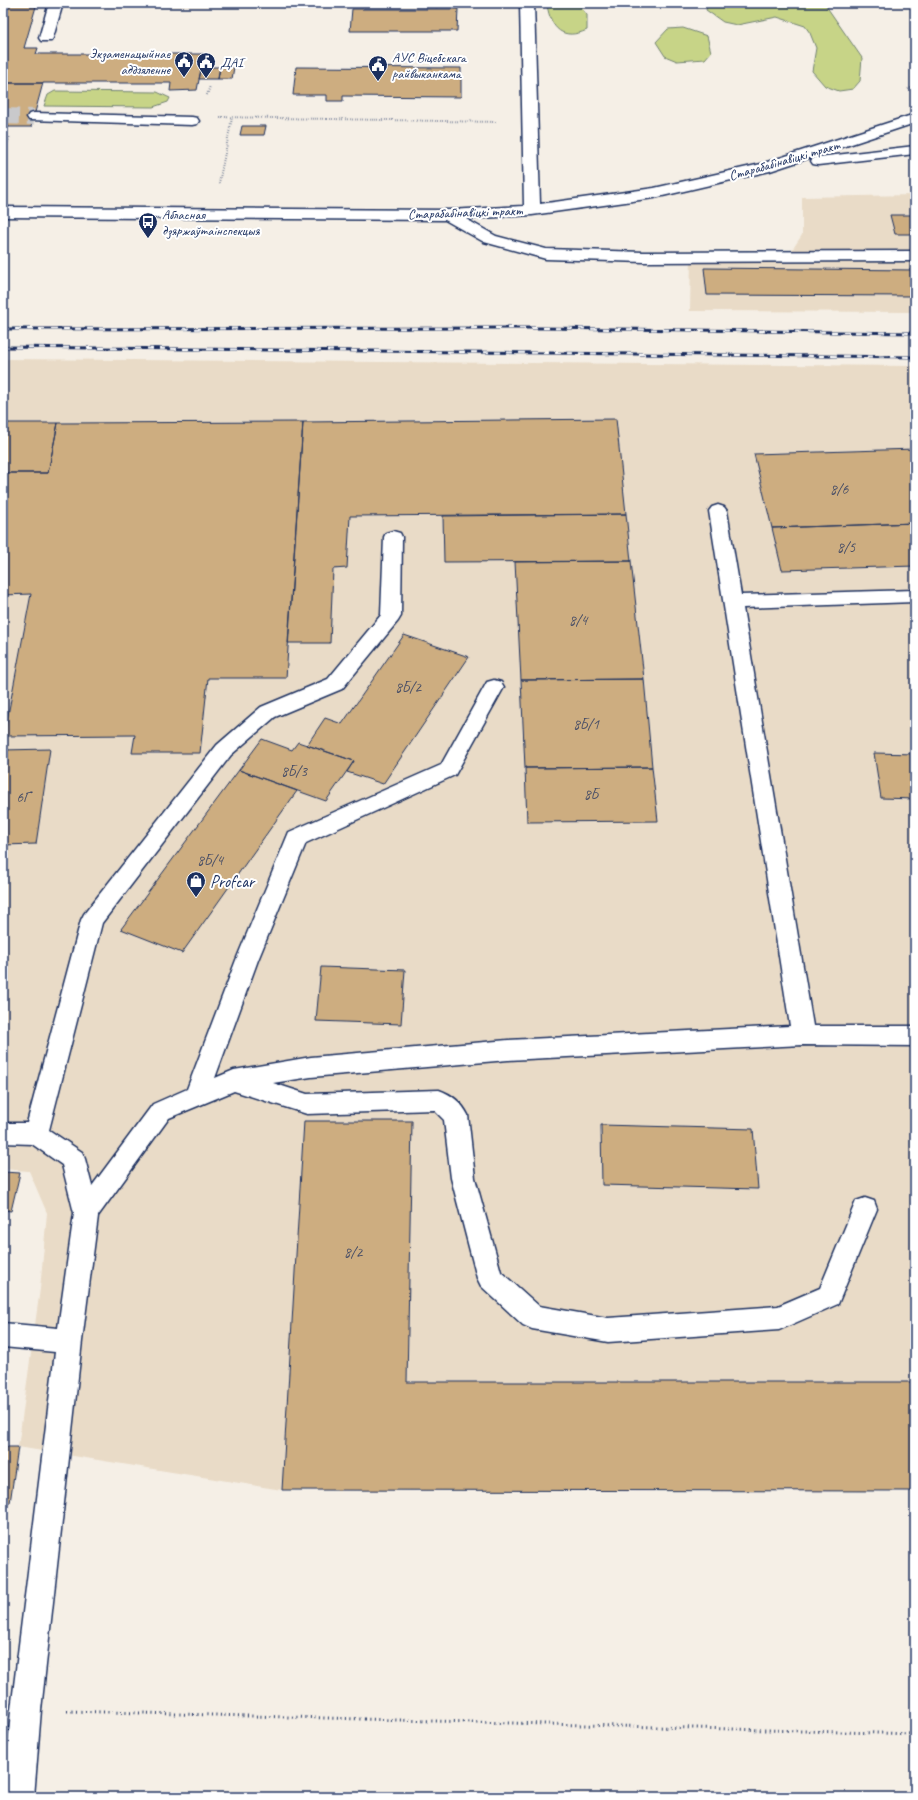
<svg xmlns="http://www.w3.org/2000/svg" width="918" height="1800" font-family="Caveat,sans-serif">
<rect width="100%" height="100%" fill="#f5efe6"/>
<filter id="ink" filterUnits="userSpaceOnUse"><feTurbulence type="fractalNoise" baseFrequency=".025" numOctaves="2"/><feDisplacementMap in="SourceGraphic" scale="8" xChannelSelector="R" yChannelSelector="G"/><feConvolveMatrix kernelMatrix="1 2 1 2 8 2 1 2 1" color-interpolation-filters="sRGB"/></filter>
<g filter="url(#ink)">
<path fill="#e9dbc7" d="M915 195V312L690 311 691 255 788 256 802 235V197Z
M3 359 915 366V1491L282 1490 18 1447 40 1289 47 1213 29 1171 3 1169Z"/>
<path fill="#c7d487" stroke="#718272" d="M548 3H577L587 15V30C563 41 551 29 547 5Z
M708 3H824L862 58 860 81 853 89 839 91 825 86 812 71 816 48 810 33 805 26 777 17 737 25 723 22 706 10Z
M683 28 707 36 711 52 705 59 677 61 665 56 656 42 668 29Z
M55 91 157 92 170 98 168 102 153 107 44 106 48 95Z"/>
<path fill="#cdad80" stroke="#1b2f5e" d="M3 3H37L24 48H38L36 54H204L197 90 170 91 171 83H3Z
M352 9H458L457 31H350Z
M202 67H220L218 79H199Z
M220 67H234L232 79H218Z
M296 67 461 68V97L343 96V101H327V95H293Z
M8 83H43L31 127H3V101Z
M242 126H266L264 135H240Z
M890 215H915V234H895Z
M704 268 915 270V296L707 295Z
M616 419 626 514 350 516 347 568 333 569 330 643H288L303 422Z
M303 422 286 678H208L200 753H132L135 735 4 736 31 594 3 595V473H48L58 423Z
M3 423H58L48 473H3Z
M915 449V523L772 528 754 454Z
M626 514 631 561 444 562 443 516Z
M915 523V566L782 570 772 528Z
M631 561 644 679 521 680 515 562Z
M404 635 469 657 383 784 347 772 354 761 307 745 325 718 342 724Z
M644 679 652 767 525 768 521 680Z
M262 739 292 750 298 742 354 761 326 801 239 770Z
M50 749 36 844 3 845V750Z
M874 753 915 754V799L881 798Z
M652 767 658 821 527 822 525 768Z
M239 770 297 791 182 953 121 929Z
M321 967 405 970 401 1024 316 1021Z
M304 1121H412L407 1382H912L915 1400V1491L282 1490Z
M601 1125 753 1129 758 1189 602 1185Z
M3 1172 20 1173 11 1211 3 1210Z
M3 1447H18L10 1503H3Z"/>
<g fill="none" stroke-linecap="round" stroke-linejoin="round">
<path stroke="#c9c9cb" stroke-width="16" stroke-dasharray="16 8" stroke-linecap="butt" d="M3 116 34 117"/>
<defs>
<path id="minor" d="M49 3H63L53 38 51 41H41L39 38Z
M520 3H534L540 204 654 188 761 164 915 114V123L770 171 654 198 532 215 466 219 496 236 546 249 644 252 915 251V261L644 262 546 259 484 242 445 220 3 217V207L448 210 524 206Z
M34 113 192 117 197 118 199 121 197 124 192 125 29 120 27 117 29 114Z
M915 146V154L818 165 813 164 811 161 813 158 818 157Z
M718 505 724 507 727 511 741 595 915 590V602L743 608 813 1026H915V1046L803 1045 508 1060 311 1077 273 1083 307 1094 439 1090C451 1094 462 1103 468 1115L475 1178 501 1272 539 1306 608 1318 778 1306 820 1288 856 1201 865 1198 874 1201 877 1209 838 1304 779 1330 608 1342 532 1329 523 1325 481 1286 477 1278 451 1178 444 1120 434 1110 307 1114 234 1091 169 1118 98 1216 82 1341 41 1710 34 1797H4L11 1710 55 1352 3 1347V1323L58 1328 74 1213 62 1165 32 1144 3 1143V1123H27L81 920 84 914 217 745 261 707 328 679 381 615 384 537 386 533 393 531 400 533 402 537 401 616 398 621 342 689 275 717 231 755 102 923 49 1130 82 1152 85 1159 92 1186 153 1104 187 1089 236 960 289 832 441 765 487 682 494 680 501 682 504 687 455 775 306 843 258 960 215 1078 234 1070 311 1057 508 1040 790 1026 709 511 712 507Z"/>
</defs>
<use href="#minor" stroke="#1b2f5e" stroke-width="3"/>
<path stroke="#1b2f5e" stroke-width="2" stroke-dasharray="0.5 2" stroke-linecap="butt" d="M908 89 915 86
M207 95 210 86
M220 117 497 122
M3 154 10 136
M219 183 232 118"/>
<path stroke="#1b2f5e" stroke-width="3" stroke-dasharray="1 3.5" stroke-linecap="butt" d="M67 1711 915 1734"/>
<use href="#minor" fill="#fff" fill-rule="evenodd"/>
<defs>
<path id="rail" d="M3 329 541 328 915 333
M3 347 915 357"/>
</defs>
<use href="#rail" stroke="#1b2f5e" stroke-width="3"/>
<use href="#rail" stroke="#fff" stroke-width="2" stroke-dasharray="6" stroke-linecap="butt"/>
</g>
</g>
<defs>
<symbol id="civic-pin" viewBox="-11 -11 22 30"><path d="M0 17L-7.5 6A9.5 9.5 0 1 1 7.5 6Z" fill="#1b2f5e" stroke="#fff"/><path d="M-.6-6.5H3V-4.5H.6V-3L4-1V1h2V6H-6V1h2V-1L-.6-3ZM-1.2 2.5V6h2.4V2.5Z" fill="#fff"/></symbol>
<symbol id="bus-pin" viewBox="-11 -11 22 30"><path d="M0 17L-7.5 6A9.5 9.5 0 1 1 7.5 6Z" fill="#1b2f5e" stroke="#fff"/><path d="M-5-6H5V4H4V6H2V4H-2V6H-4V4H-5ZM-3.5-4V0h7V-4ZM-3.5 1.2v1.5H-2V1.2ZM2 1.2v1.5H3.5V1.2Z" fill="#fff"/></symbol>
<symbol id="shop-pin" viewBox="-11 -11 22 30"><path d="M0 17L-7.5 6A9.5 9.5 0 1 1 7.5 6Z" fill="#1b2f5e" stroke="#fff"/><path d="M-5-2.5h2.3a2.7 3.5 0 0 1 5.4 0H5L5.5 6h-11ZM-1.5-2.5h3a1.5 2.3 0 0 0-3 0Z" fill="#fff"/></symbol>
</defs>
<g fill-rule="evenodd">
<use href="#civic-pin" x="173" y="50" width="22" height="30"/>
<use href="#civic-pin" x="195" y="51" width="22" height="30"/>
<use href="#civic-pin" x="367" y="54" width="22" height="30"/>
<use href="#bus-pin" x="137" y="211" width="22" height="30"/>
<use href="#shop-pin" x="185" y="870" width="22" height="30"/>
</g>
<g text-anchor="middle" stroke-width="4" stroke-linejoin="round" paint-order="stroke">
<g font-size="14" fill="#1b2f5e" stroke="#fff" text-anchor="start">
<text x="170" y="58" text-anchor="end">Экзаменацыйнае<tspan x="170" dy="16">аддзяленне</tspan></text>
<text x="392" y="62">АУС Віцебскага<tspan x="392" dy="16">райвыканкама</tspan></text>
<text x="220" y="67">ДАІ</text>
<text x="162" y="219">Абласная<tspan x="162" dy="16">дзяржаўтаінспекцыя</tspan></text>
</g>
<g font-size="14" fill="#1b2f5e" stroke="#fff">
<text transform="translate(784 160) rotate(-16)" y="5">Старабабінавіцкі тракт</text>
<text transform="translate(465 212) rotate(-2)" y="5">Старабабінавіцкі тракт</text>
</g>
<g font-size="15" fill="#484e66">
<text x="839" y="494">8/6</text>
<text x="846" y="552">8/5</text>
<text x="578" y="625">8/4</text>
<text x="408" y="692">8Б/2</text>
<text x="586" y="729">8Б/1</text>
<text x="294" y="776">8Б/3</text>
<text x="591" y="799">8Б</text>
<text x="23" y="802">6Г</text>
<text x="210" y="865">8Б/4</text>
<text x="353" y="1257">8/2</text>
</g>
<g font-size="17" fill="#1b2f5e" stroke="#fff" text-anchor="start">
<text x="210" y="887">Profcar</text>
</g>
</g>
<rect width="918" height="1800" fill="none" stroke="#fff" stroke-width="16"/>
<rect x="8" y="8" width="902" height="1784" fill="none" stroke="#1b2f5e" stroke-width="1.5" filter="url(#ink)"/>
</svg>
